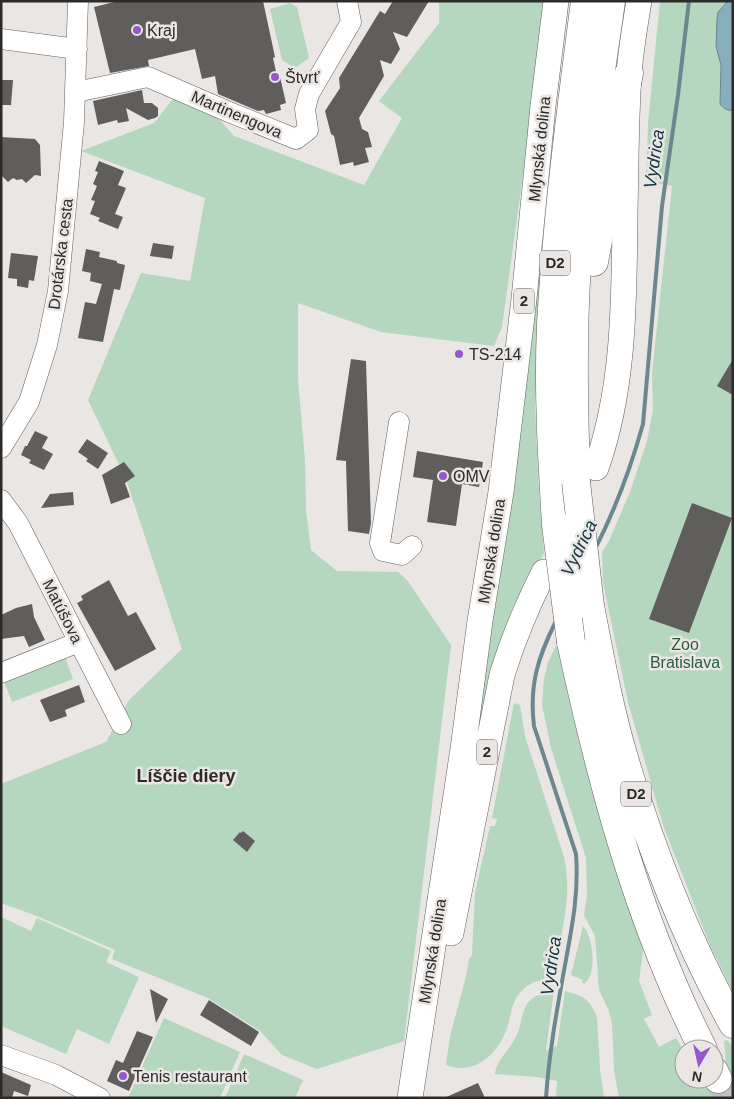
<svg xmlns="http://www.w3.org/2000/svg" width="734" height="1099" font-family="Helvetica,sans-serif">
<rect width="100%" height="100%" fill="#e9e6e4"/>
<path fill="#b5d6bf" d="M439 1H547L502 327 494 346 381 332 298 303V379L305 460 306 510 311 550 337 571 398 572 407 580 451 645 404 1041 317 1069 282 1055 260 1031 208 998 112 959 115 950 37 916 1 903V784L106 742 129 700 182 649 126 479 88 400 141 273 190 281 205 198 81 151 154 123 173 99 218 118 234 136 364 185 402 118 379 101 439 23Z
M660 1H733V992L711 948 663 825 628 702 603 583 602 552 609 541 630 492 647 441 653 410 652 373 672 186 646 181 648 123Z
M290 3 297 7 309 58 295 68 282 60 270 9Z
M542 245 535 405 539 492 544 553 525 587 471 782Z
M557 644C578 745 605 843 641 940L643 951 639 981 652 1015 644 1019 659 1047 676 1038 684 1051V1079H702L705 1083 727 1074 724 1041 727 1040 733 1046V1098H619L614 1070 612 1024 609 1011 599 990 595 936 584 915 587 895 586 858 551 748 542 705 544 679 548 662Z
M64 654 73 679 12 702 2 676Z
M514 703 520 705 525 736 564 857C573 895 561 936 553 973 548 975 549 977 544 979 543 980 539 981 537 981 530 983 523 989 518 995 511 1005 511 1016 507 1028 498 1054 475 1076 446 1065L450 1036 466 977 469 959 472 955 475 893 490 826H495L497 819 492 818Z
M1 917 31 931 37 918 111 951 106 962 139 977 109 1044 77 1029 66 1054 1 1026Z
M583 926C593 936 598 974 584 984L582 982 583 980 571 975Z
M554 990 546 1051 557 1046 565 991C583 996 591 999 597 1018L600 1069 604 1098H556L557 1081 537 1077 495 1074C496 1061 510 1049 516 1037 521 1027 521 1014 527 1004 533 996 544 992 554 990Z
M164 1018 240 1052 220 1098H128Z
M244 1054 303 1080 295 1098H225Z"/>
<path fill="#87aebc" stroke="#6c8790" d="M728 1H733V110C727 111 723 108 720 104L721 65 716 46 717 19 718 12Z"/>
<g fill="none" stroke-linecap="round" stroke-linejoin="round">
<path stroke="#6c8790" stroke-width="4" d="M595 549C615 510 631 467 643 424L662 206 678 95 689 1
M546 1098C549 1053 557 1009 565 965 572 927 579 893 576 854L534 726C529 685 538 657 556 621"/>
</g>
<path fill="#605e5c" d="M118 1H263L275 57 273 58 277 76 280 77 286 103 280 105 281 110 266 114 264 110 258 111 218 94 215 76 202 79 195 49 148 60 149 66 110 73 94 7Z
M393 1H429L407 37 393 32 400 49 391 64 380 60 384 76 359 118 362 129 368 132 372 147 365 148 369 162 354 166 353 162 340 165 334 136 331 134 325 111 340 88 339 78 380 11 385 14Z
M1 80H13L11 105H1Z
M142 90 144 103H152L158 108V116L155 118 148 120 126 108 129 121 118 123 117 120 98 125 93 101Z
M1 137 35 139 40 145 41 176 35 175 26 183 22 179 17 180 13 178 8 182 1 175Z
M99 161 124 171 118 185 126 188 115 214 123 217 118 229 98 221 100 218 90 214 95 201 91 200 97 186 93 184 98 172 95 171Z
M153 243 174 246 172 259 150 256Z
M86 249 100 252 99 257 117 261V263L125 265 120 290 114 289 103 342 78 338 85 302 96 304 102 284 90 281 91 273 82 271Z
M11 253 38 256 34 281 29 280 28 288 17 286V279L8 278Z
M351 359 366 361 371 523 369 534 348 531 346 461 336 460Z
M733 359V395L717 386Z
M35 431 48 437 42 448 53 454 44 470 29 463 31 460 21 455 25 446H27Z
M87 439 108 453 98 469 86 461 88 459 78 452Z
M417 451 483 462 479 487 462 484 456 526 427 522 433 480 413 477Z
M124 462 135 476 125 483 130 497 111 504 102 475Z
M73 492 74 505 41 508 50 494Z
M692 503 732 518 689 633 649 619Z
M109 580 128 616 136 612 156 649 115 671 77 603 83 600 81 596Z
M32 604 34 617 45 640 29 647 24 636 1 639V615L16 608Z
M79 685 85 702 65 710 67 716 50 722 40 700Z
M243 831 255 841 247 852 233 840 240 832 241 833Z
M150 989 168 999 156 1023Z
M209 1000 259 1032 251 1046 200 1015Z
M137 1031 153 1037 129 1091 107 1081 116 1060 123 1063Z
M1 1072 31 1085 28 1096 14 1091 12 1098H1Z
M478 1083 485 1098H444Z"/>
<g fill="none" stroke-linecap="round" stroke-linejoin="round">
<path stroke="#c3c1bf" stroke-width="28" stroke-dasharray="28 14" stroke-linecap="butt" d="M718 1079 730 1098"/>
<defs>
<path id="minor" d="M1 39 77 49
M76 92 148 77 229 112 296 139 308 130 305 109 309 94 351 22 347 1
M399 422 380 543 383 551 402 555 412 546
M1 448 29 402 47 345 58 291 74 122 78 1
M1 500 18 523 121 724
M1 673 79 642
M1 1055 56 1075 100 1098"/>
<path id="major" d="M596 468C625 387 624 298 625 213 626 166 626 119 629 73 631 49 635 25 639 1
M451 933 502 675C513 639 527 606 544 572
M410 1098 463 749 480 621 501 492 524 299 543 106 556 1"/>
<path id="highway" d="M594 262 629 73
M576 482C574 409 572 337 577 265 583 177 599 89 611 1
M556 525C552 459 548 392 551 325 557 216 571 109 585 1
M590 606C600 657 609 708 624 758 651 850 686 939 733 1024
M571 642C601 781 638 921 703 1049
M714 1071 718 1079"/>
</defs>
<use href="#minor" stroke="#615e5d" stroke-width="21"/>
<use href="#major" stroke="#615e5d" stroke-width="26"/>
<use href="#highway" stroke="#615e5d" stroke-width="29"/>
<use href="#minor" stroke="#fff" stroke-width="20"/>
<use href="#major" stroke="#fff" stroke-width="25"/>
<use href="#highway" stroke="#fff" stroke-width="28"/>
<defs>
<path id="highway-bridge" d="M576 482 590 606
M556 525 571 642"/>
</defs>
<use href="#highway-bridge" stroke="#615e5d" stroke-width="29" stroke-linecap="butt"/>
<use href="#highway-bridge" stroke="#fff" stroke-width="28"/>
</g>
<g fill="#9656cc" stroke="#e9e6e4" stroke-width="2">
<circle cx="137" cy="30" r="5"/>
<circle cx="275" cy="77" r="5"/>
<circle cx="459" cy="354" r="5"/>
<circle cx="443" cy="476" r="5"/>
<circle cx="123" cy="1076" r="5"/>
</g>
<g text-anchor="middle" stroke-width="5" stroke-linejoin="round" paint-order="stroke">
<g fill="#e9e6e4" stroke="#656362" stroke-width="1">
<rect x="540" y="250.5" width="30" height="25" rx="4"/>
<rect x="514" y="288.5" width="20" height="25" rx="4"/>
<rect x="477" y="739.5" width="20" height="25" rx="4"/>
<rect x="621" y="781.5" width="30" height="25" rx="4"/>
</g>
<g font-size="15" font-weight="bold" fill="#2c2b2a">
<text x="555" y="268">D2</text>
<text x="524" y="306">2</text>
<text x="487" y="757">2</text>
<text x="636" y="799">D2</text>
</g>
<g font-size="16" fill="#2c2b2a" stroke="#e9e6e4" text-anchor="start">
<text x="147" y="36">Kraj</text>
<text x="285" y="83">Štvrť</text>
<text x="469" y="360">TS-214</text>
<text x="453" y="482">OMV</text>
<text x="133" y="1082">Tenis restaurant</text>
</g>
<g font-size="16" fill="#2c2b2a" stroke="#e9e6e4">
<text transform="translate(237 114) rotate(23)" y="6">Martinengova</text>
<text transform="translate(539 149) rotate(-84)" y="6">Mlynská dolina</text>
<text transform="translate(60 254) rotate(-83)" y="6">Drotárska cesta</text>
<text transform="translate(491 551) rotate(-81)" y="6">Mlynská dolina</text>
<text transform="translate(63 611) rotate(63)" y="6">Matúšova</text>
<text transform="translate(432 951) rotate(-81)" y="6">Mlynská dolina</text>
</g>
<g font-size="16" fill="#285d3e" stroke="#e9e6e4">
<text x="685" y="650">Zoo<tspan x="685" dy="18">Bratislava</tspan></text>
</g>
<g font-size="18" font-style="italic" fill="#133743" stroke="#e9e6e4">
<text transform="translate(654 159) rotate(-82)" y="6">Vydrica</text>
<text transform="translate(579 548) rotate(-64)" y="6">Vydrica</text>
<text transform="translate(551 966) rotate(-82)" y="6">Vydrica</text>
</g>
<g font-size="18" font-weight="bold" fill="#2d2a29" stroke="#e9e6e4">
<text x="186" y="782">Líščie diery</text>
</g>
</g>
<rect width="734" height="1099" fill="none" stroke="#2c2b2a" stroke-width="5"/>
<g transform="translate(699 1064) rotate(189)"><circle r="24" fill="#e9e6e4" stroke="#9d9b9a"/>
<path d="M0-4L9 19L0 12L-9 19Z" fill="#9656cc"/>
<text y="-8" font-size="14" font-weight="bold" text-anchor="middle" fill="#2c2b2a">N</text>
</g>
</svg>
